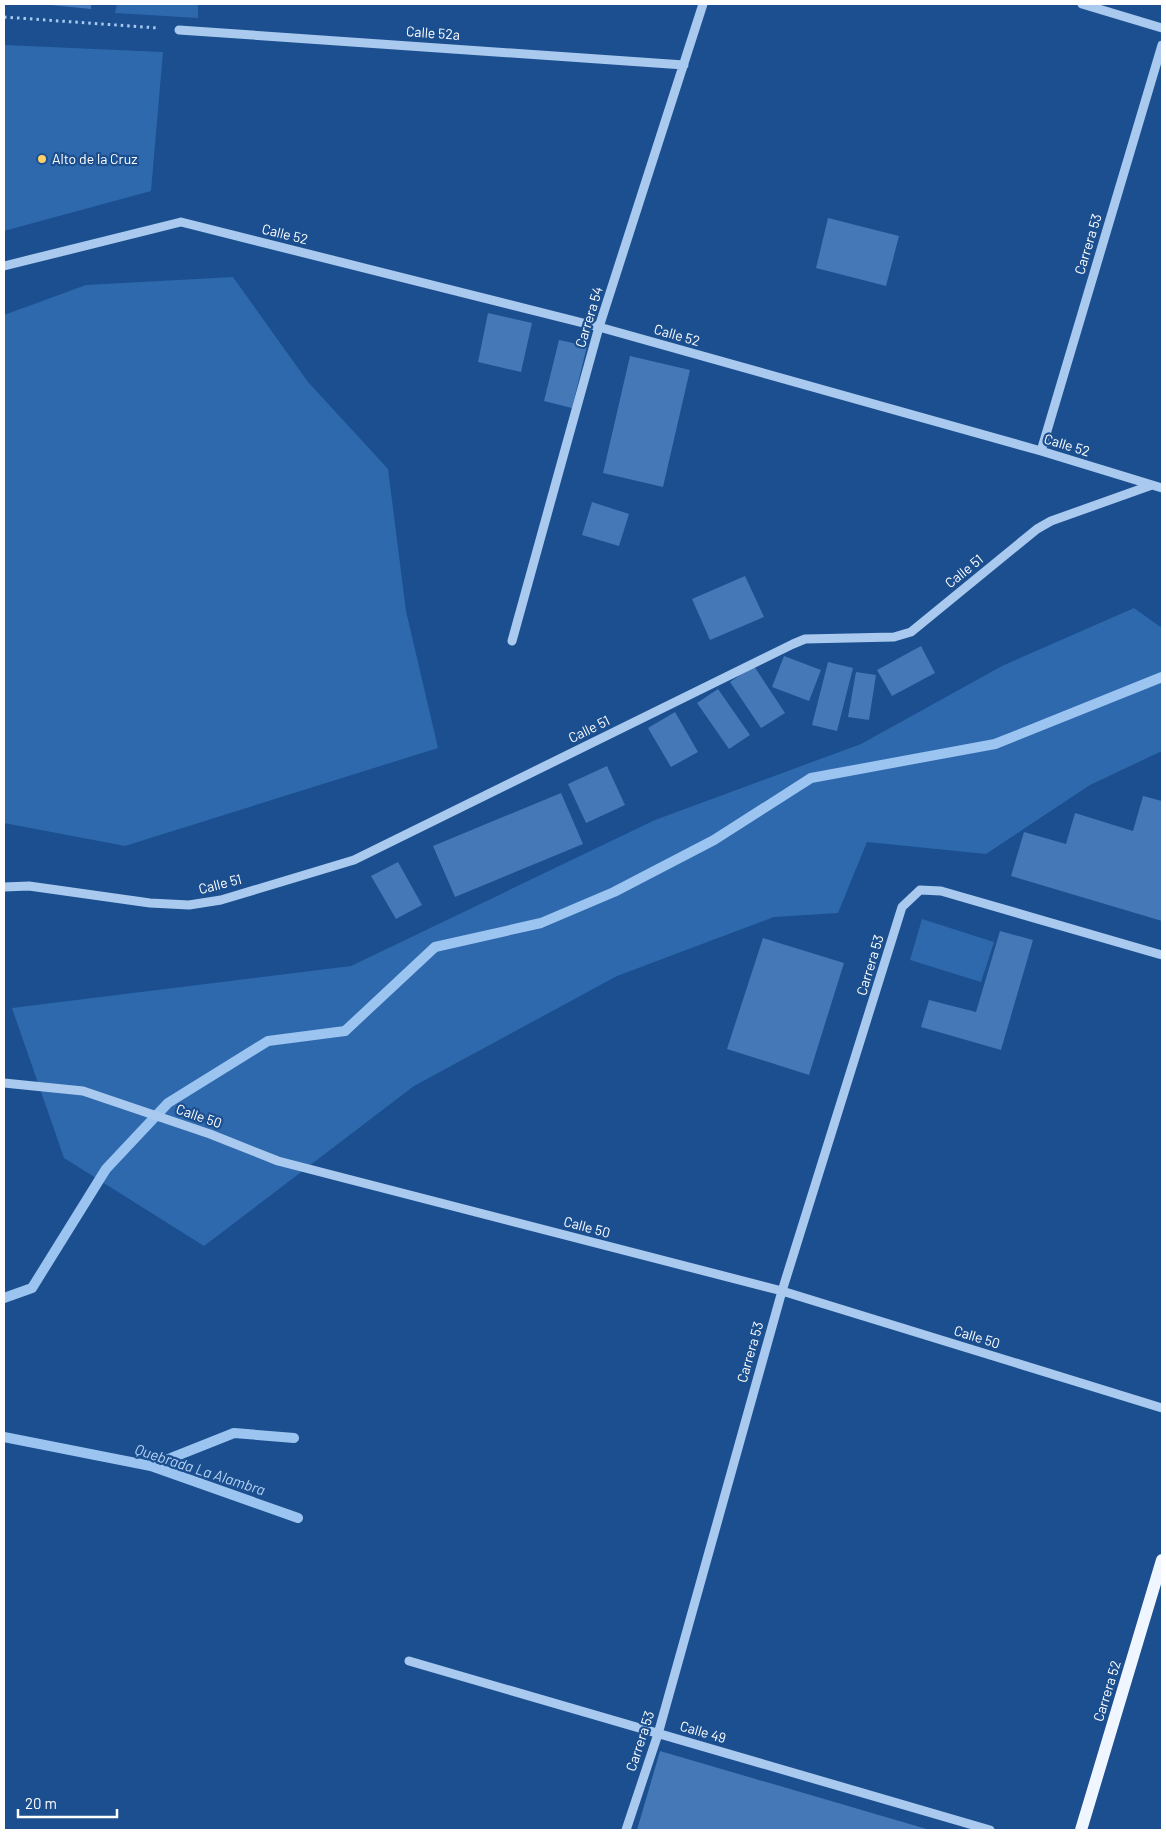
<svg xmlns="http://www.w3.org/2000/svg" width="1166" height="1834" font-family="Barlow,sans-serif">
<rect width="100%" height="100%" fill="#1b4f8f"/>
<path fill="#2e69ad" d="M117 4H198V18L115 13Z
M4 45 163 52 151 191 4 231Z
M233 277 308 382 388 469 406 611 438 748 125 846 4 823V315L86 285Z
M1134 608 1162 628V751L1090 785 986 854 867 842 838 913 774 917 617 976 414 1086 204 1246 64 1158 12 1008 351 966 655 820 861 744 1002 666Z
M922 919 994 942 981 982 910 960Z"/>
<g fill="none" stroke-linecap="round" stroke-linejoin="round">
<path stroke="#9cc4f0" stroke-width="10" d="M4 1298 32 1288 106 1169 168 1103 268 1041 345 1031 435 947 541 923 614 892 714 840 811 778 995 744 1162 677
M4 1437 151 1466 298 1518
M151 1466 234 1433 294 1438"/>
</g>
<path fill="#4478b7" d="M41 4H91V9Z
M828 218 899 236 886 286 816 268Z
M488 313 532 323 521 372 478 362Z
M559 340 587 346 572 408 544 401Z
M630 356 690 370 663 487 603 473Z
M592 502 629 514 619 546 582 535Z
M745 576 764 617 710 640 692 599Z
M921 646 935 673 892 696 877 670Z
M784 656 821 670 809 701 772 687Z
M828 662 853 668 837 731 812 725Z
M754 666 785 713 761 728 730 682Z
M856 672 876 675 869 720 848 717Z
M718 689 750 735 729 749 697 703Z
M675 712 698 752 671 767 648 728Z
M607 766 625 805 586 823 568 784Z
M561 793 583 844 455 897 433 846Z
M1143 796 1162 801V921L1011 876 1024 832 1066 844 1075 813 1133 831Z
M398 862 422 905 396 919 371 876Z
M1000 931 1033 940 1001 1050 921 1027 929 1000 976 1012Z
M763 938 844 963 809 1075 727 1049Z
M660 1751 930 1830H637Z"/>
<g fill="none" stroke-linecap="round" stroke-linejoin="round">
<path stroke="#a9c9ee" stroke-width="3" stroke-dasharray="2.5 4" stroke-linecap="butt" d="M4 17 158 28"/>
<path stroke="#a9c9ee" stroke-width="9" d="M1082 4 1162 28
M179 30 684 65
M4 266 181 222 599 327 1041 451 1162 488
M1041 451 1162 45
M512 641 599 327 703 4
M4 887 29 886 150 903 189 905 221 900 354 860 793 644 805 639 894 637 911 632 1037 529 1051 521 1152 485
M4 1083 83 1091 210 1134 278 1161 782 1291 1162 1408
M409 1661 990 1830
M626 1830 658 1734 782 1291 902 907 920 890 941 891 1162 955"/>
<path stroke="#f0f6ff" stroke-width="12" d="M1081 1830 1162 1560"/>
</g>
<circle fill="#ffd166" stroke="#1b4f8f" stroke-width="2" cx="42" cy="159" r="5"/>
<g text-anchor="middle" stroke-width="4.5" stroke-linejoin="round" paint-order="stroke">
<g font-size="14" fill="#fff" stroke="#1b4f8f">
<text transform="translate(433 33) rotate(4)" y="5">Calle 52a</text>
<text transform="translate(285 234) rotate(14)" y="5">Calle 52</text>
<text transform="translate(1088 244) rotate(-73)" y="5">Carrera 53</text>
<text transform="translate(589 317) rotate(-73)" y="5">Carrera 54</text>
<text transform="translate(677 335) rotate(16)" y="5">Calle 52</text>
<text transform="translate(1067 445) rotate(17)" y="5">Calle 52</text>
<text transform="translate(964 571) rotate(-39)" y="5">Calle 51</text>
<text transform="translate(589 729) rotate(-26)" y="5">Calle 51</text>
<text transform="translate(220 884) rotate(-14)" y="5">Calle 51</text>
<text transform="translate(870 965) rotate(-73)" y="5">Carrera 53</text>
<text transform="translate(199 1116) rotate(19)" y="5">Calle 50</text>
<text transform="translate(587 1227) rotate(15)" y="5">Calle 50</text>
<text transform="translate(977 1337) rotate(17)" y="5">Calle 50</text>
<text transform="translate(750 1352) rotate(-74)" y="5">Carrera 53</text>
<text transform="translate(1107 1691) rotate(-73)" y="5">Carrera 52</text>
<text transform="translate(703 1732) rotate(16)" y="5">Calle 49</text>
<text transform="translate(640 1741) rotate(-72)" y="5">Carrera 53</text>
</g>
<g font-size="14" fill="#fff" stroke="#1b4f8f" text-anchor="start">
<text x="52" y="164">Alto de la Cruz</text>
</g>
<g font-size="15" font-style="italic" fill="#b5d3f5" stroke="#1b4f8f">
<text transform="translate(200 1470) rotate(18)" y="5">Quebrada La Alambra</text>
</g>
</g>
<rect width="1166" height="1834" fill="none" stroke="#ffffff" stroke-width="10"/>
<path d="M18 1809v8h99v-8" fill="none" stroke="#ffffff" stroke-width="2.5"/>
<text x="25" y="1809" font-size="15" fill="#ffffff" stroke="#1b4f8f" stroke-width="4" paint-order="stroke">20 m</text>
</svg>
